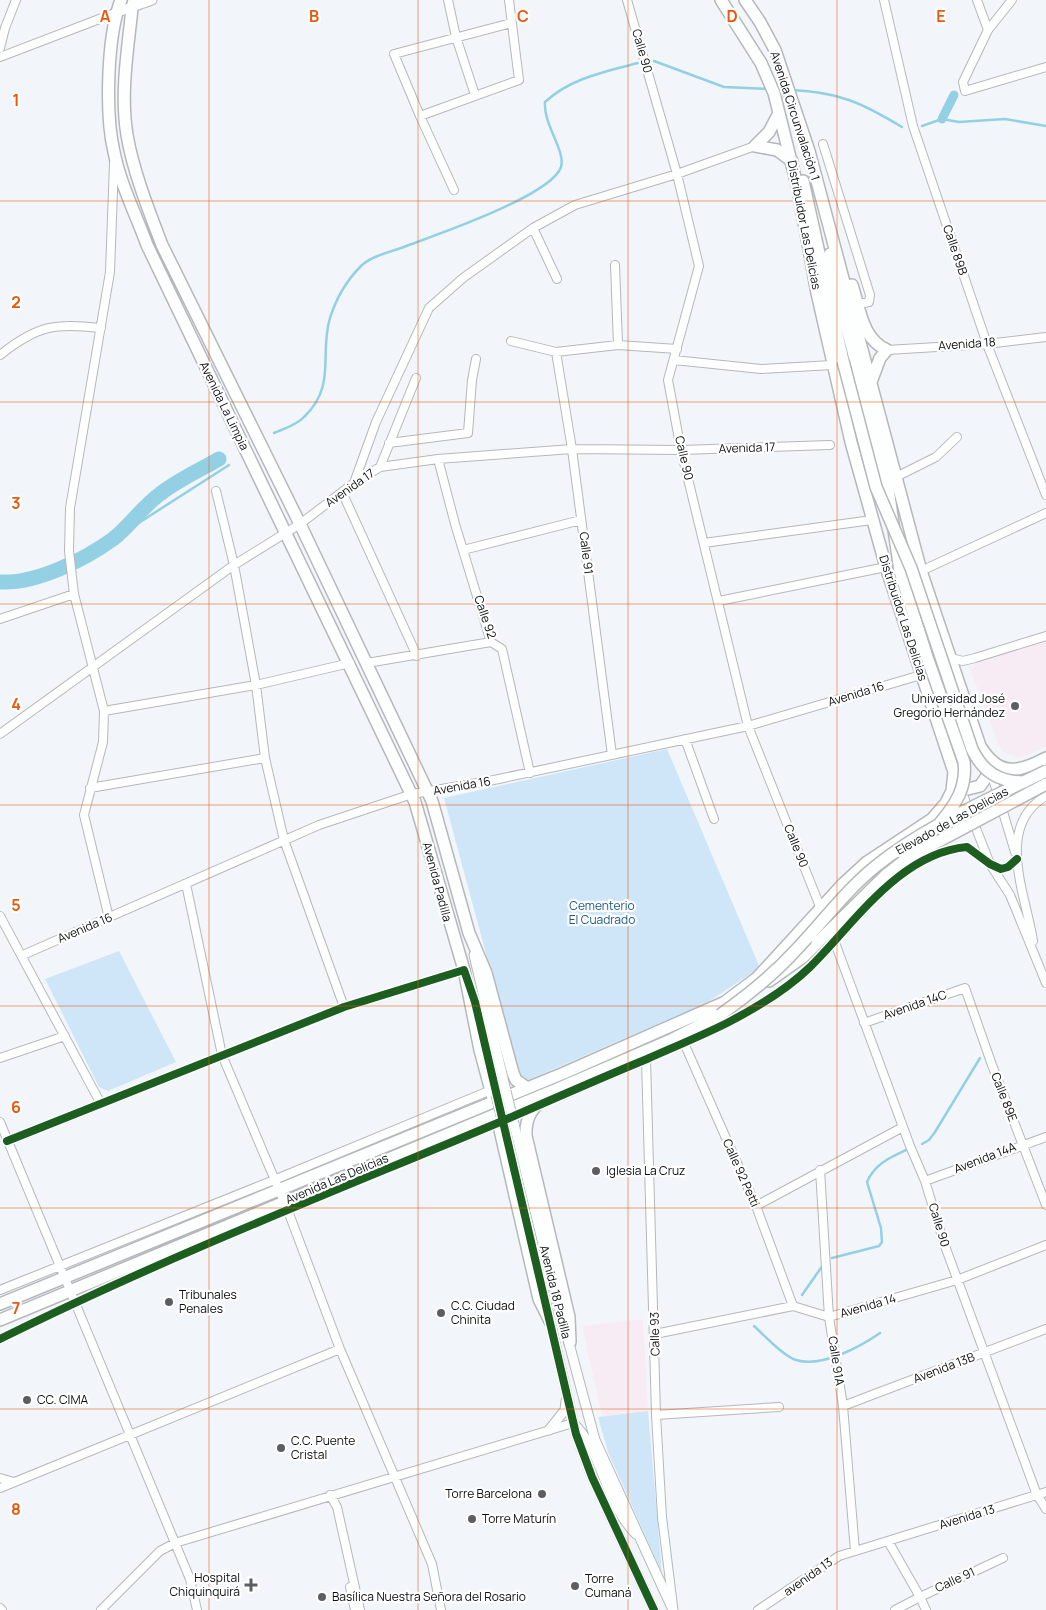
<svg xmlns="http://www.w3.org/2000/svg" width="1046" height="1610" font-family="Manrope,sans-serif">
<rect width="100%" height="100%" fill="#f2f6fa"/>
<path fill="#f8ecf4" d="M1046 641V747L1019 758 1003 752 999 746 969 666Z
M643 1319 648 1411 602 1416 582 1326Z"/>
<path fill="#cfe5f8" d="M667 749 760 968 706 1003 521 1083 444 798Z
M119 951 176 1062 108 1091 99 1087 45 979Z
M648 1411 662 1573 608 1452 598 1417Z"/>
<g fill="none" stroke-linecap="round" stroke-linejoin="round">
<path stroke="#94d0e4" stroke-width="2.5" d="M654 61 724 87 769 89
M792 90C839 92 862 103 902 127
M922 126 942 119 959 122 1005 119 1046 126
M274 433C283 429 297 425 304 417 337 386 319 353 330 318 336 299 347 280 361 266 372 255 395 251 409 245 439 234 552 195 561 167 566 151 543 124 545 102 571 78 604 72 638 63
M0 582 70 567 229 465
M922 1144 929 1140 935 1132 980 1058
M832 1258 879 1246 882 1242 881 1228 867 1182C875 1164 889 1158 906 1150
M802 1295 823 1265
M754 1326C765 1336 783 1356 796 1360 821 1368 860 1347 880 1333"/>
<path stroke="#94d0e4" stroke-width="9" d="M942 119 954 95"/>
<path stroke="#94d0e4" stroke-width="15" d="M0 582C36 584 84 560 113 539 130 526 142 507 160 494 178 480 200 470 219 459"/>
<defs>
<path id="minor" d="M448 0 456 37 475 95
M509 0 519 80 420 116 394 54 511 23
M627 0 677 174 699 266 668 380 681 450 748 726 821 909
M884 0 913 126 987 344 1046 495
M977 0 988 30
M1012 0 988 30 963 82 965 91 1046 67
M0 48 5 28 16 0
M0 57 115 13
M420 116 454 190
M823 144 870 295 869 302 859 304
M533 228 557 279
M615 265 618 345
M511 341 556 352 618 345 677 349
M887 350 987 344 1046 337
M556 352 572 449 612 755
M0 355C38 325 54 323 101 328
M674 360 761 369 832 365
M389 443 468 433 472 380 476 359
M438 459 455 524 491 642 502 649 530 773
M380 467 416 378
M896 477 936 457 957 437
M354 483 376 422 429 308 463 278 533 228 575 205 677 174 755 146
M216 491 234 565 256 685 265 758 284 840 344 1007
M342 492 417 656
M704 543 872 520
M463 550 581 520
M921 571 1046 513
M719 601 886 567
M0 619 74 594
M951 658 963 661 975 658 1046 636
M367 663 491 642
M104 711 256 685 350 663
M0 734 234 565 300 524 354 483 380 467 438 459 572 449 681 450 830 445
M685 739 714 819
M991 772 1015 852
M90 788 265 758
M961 790 990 864 1010 895 1046 983
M186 884 222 1055 288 1211 340 1349 432 1564 441 1610
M0 916 101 1104
M109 918 84 815 103 742 104 711 74 594 69 551 70 508 110 272 114 163
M834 940 910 1146 925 1181 945 1246 1037 1495 1046 1509
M1033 941C1026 895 994 826 1046 796
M23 955 319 825 412 794 489 781 748 726 921 675
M864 1023 965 988 992 1065 1046 1205
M684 1043 756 1206 793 1306
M0 1058 65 1036
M646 1059 656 1415 662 1517 673 1606
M0 1122 190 1579 197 1610
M7 1141 344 1007 464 970
M820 1170 829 1317 843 1406 855 1551
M925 1181 1046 1137
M756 1206 903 1127
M0 1290 274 1180 491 1090
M655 1334 793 1306 829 1317 957 1280 1046 1245
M0 1339C163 1258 333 1192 500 1122 549 1101 598 1079 647 1059 674 1047 701 1036 727 1023 756 1008 786 990 809 968 854 924 899 853 967 847L990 864 1001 869 1008 867 1017 859
M843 1406 1046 1329
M656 1415 779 1407
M0 1478 14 1482
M0 1488 340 1349
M330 1495 337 1507 360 1610
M888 1541 920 1597 895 1610
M350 1587 355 1610
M0 1608 2 1610
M101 1610 160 1551 175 1543 573 1423
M758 1610 839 1556 1046 1492
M926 1610 920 1597 1003 1558"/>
<path id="tertiary" d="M115 13 152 0
M474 955 506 1091
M514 1124 549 1269 595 1440 673 1610
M538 1269 576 1434 592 1477 654 1610
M573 1423C603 1451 604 1502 636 1534
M549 1430 565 1410 566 1401"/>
<path id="primary" d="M121 0C107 36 105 114 114 152 120 183 136 215 147 245L415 802 464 970 480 1050 494 1102
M134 0 132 8C128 49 120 93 127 135 133 171 149 211 162 245L300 524 432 801 469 933 486 973 513 1073 516 1080 527 1088
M721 0 761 63 774 93 798 189 817 293 851 442 886 567 954 772 952 791 946 803 932 819 867 862 843 884 757 978 725 1002
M745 0 760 22 775 50 809 151 921 571 980 746C999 777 1018 773 1046 758
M755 146 769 132 779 113
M755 146 777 150 792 161
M803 181 843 361
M830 254 833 274 887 482 900 571 927 657
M852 285C860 309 862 339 887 350L880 358 871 382
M958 780 968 789 980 786 987 776V761
M769 981 803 957 817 943
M548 1095C533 1107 525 1116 526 1136L569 1317 570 1342
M497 1117 539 1299 550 1321
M0 1304 564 1073 732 999
M0 1320 557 1089 673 1039 720 1015"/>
</defs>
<use href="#minor" stroke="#b5b8bb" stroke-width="10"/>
<use href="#tertiary" stroke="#b5b8bb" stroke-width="11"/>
<use href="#primary" stroke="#b5b8bb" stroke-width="14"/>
<use href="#minor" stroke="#fdfefe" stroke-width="8"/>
<use href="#tertiary" stroke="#fdfefe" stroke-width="9"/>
<use href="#primary" stroke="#fdfefe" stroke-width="11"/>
<defs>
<path id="tertiary-bridge" d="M506 1091 514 1124
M496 1095 504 1128"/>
<path id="primary-bridge" d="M843 361 876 487 911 568 972 749C983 772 999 782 1024 782
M927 657 964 762C967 787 956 804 940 823
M817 943 887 874 909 857 1046 784
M720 1015C747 996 772 976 795 951 823 922 845 891 876 866 925 826 990 799 1046 771"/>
</defs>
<use href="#tertiary-bridge" stroke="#b5b8bb" stroke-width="11" stroke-linecap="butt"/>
<use href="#primary-bridge" stroke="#b5b8bb" stroke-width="14" stroke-linecap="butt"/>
<use href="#tertiary-bridge" stroke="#fdfefe" stroke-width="9"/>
<use href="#primary-bridge" stroke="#fdfefe" stroke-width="11"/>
<defs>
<path id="cycleway" d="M7 1141 344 1007 464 970 475 1002 576 1434 592 1477 654 1610
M0 1339C163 1258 333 1192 500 1122 549 1101 598 1079 647 1059 674 1047 701 1036 727 1023 756 1008 786 990 809 968 854 924 899 853 967 847L990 864 1001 869 1008 867 1017 859"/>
</defs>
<use href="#cycleway" stroke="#fff" stroke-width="11"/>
<use href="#cycleway" stroke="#1b5e20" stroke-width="8"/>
</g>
<path fill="none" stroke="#e8590c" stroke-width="1" stroke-opacity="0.55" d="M209 0V1610M418 0V1610M628 0V1610M837 0V1610M0 201H1046M0 402H1046M0 604H1046M0 805H1046M0 1006H1046M0 1208H1046M0 1409H1046"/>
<g fill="#5c5f62" stroke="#fff" stroke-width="2">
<circle cx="1015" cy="706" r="5"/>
<circle cx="596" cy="1171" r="5"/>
<circle cx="169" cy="1302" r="5"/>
<circle cx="441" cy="1313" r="5"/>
<circle cx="27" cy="1400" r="5"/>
<circle cx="281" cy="1448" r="5"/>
<circle cx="542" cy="1494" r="5"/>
<circle cx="472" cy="1519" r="5"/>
<path d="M248.5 1577.5h5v5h5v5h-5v5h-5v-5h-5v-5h5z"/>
<circle cx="575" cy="1586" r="5"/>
<circle cx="322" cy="1597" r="5"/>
</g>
<g text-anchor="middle" stroke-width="4.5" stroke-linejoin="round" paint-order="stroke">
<g font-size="12" fill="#0c0e10" stroke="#fff">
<text transform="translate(642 51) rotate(74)" y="4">Calle 90</text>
<text transform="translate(795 116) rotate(72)" y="4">Avenida Circunvalación 1</text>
<text transform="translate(804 225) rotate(79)" y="4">Distribuidor Las Delicias</text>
<text transform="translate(955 250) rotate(71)" y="4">Calle 89B</text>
<text transform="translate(967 344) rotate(-4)" y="4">Avenida 18</text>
<text transform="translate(224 406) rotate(64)" y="4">Avenida La Limpia</text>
<text transform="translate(747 448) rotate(-2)" y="4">Avenida 17</text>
<text transform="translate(684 458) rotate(77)" y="4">Calle 90</text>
<text transform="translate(350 488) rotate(-35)" y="4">Avenida 17</text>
<text transform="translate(586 553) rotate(83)" y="4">Calle 91</text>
<text transform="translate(485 617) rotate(71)" y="4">Calle 92</text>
<text transform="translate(903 618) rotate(72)" y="4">Distribuidor Las Delicias</text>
<text transform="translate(856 694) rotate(-17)" y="4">Avenida 16</text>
<text transform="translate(462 786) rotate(-10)" y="4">Avenida 16</text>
<text transform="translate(952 821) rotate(-29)" y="4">Elevado de Las Delicias</text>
<text transform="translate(796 846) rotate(68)" y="4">Calle 90</text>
<text transform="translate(437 882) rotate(75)" y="4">Avenida Padilla</text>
<text transform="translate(85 928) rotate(-23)" y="4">Avenida 16</text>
<text transform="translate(915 1005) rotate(-19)" y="4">Avenida 14C</text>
<text transform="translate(1004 1097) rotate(69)" y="4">Calle 89E</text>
<text transform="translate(985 1158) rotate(-21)" y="4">Avenida 14A</text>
<text transform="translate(741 1173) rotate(66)" y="4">Calle 92 Petti</text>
<text transform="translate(337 1179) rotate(-23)" y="4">Avenida Las Delicias</text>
<text transform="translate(939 1225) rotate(73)" y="4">Calle 90</text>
<text transform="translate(555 1292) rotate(76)" y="4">Avenida 18 Padilla</text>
<text transform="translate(868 1306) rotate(-16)" y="4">Avenida 14</text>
<text transform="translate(655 1334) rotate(-91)" y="4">Calle 93</text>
<text transform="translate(836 1361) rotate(81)" y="4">Calle 91A</text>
<text transform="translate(944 1368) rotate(-21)" y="4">Avenida 13B</text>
<text transform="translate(967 1517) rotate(-17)" y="4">Avenida 13</text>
<text transform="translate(808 1577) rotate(-35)" y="4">avenida 13</text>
<text transform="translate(955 1580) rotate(-25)" y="4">Calle 91</text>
</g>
<g font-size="12" fill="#0c0e10" stroke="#fff" text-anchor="start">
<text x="1005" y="703" text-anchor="end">Universidad José<tspan x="1005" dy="14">Gregorio Hernández</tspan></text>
<text x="606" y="1175">Iglesia La Cruz</text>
<text x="179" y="1299">Tribunales<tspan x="179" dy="14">Penales</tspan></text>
<text x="451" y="1310">C.C. Ciudad<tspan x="451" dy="14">Chinita</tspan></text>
<text x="37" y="1404">CC. CIMA</text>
<text x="291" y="1445">C.C. Puente<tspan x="291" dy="14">Cristal</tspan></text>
<text x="532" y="1498" text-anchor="end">Torre Barcelona</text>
<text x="482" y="1523">Torre Maturín</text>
<text x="240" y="1582" text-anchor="end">Hospital<tspan x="240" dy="14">Chiquinquirá</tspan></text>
<text x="585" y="1583">Torre<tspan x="585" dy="14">Cumaná</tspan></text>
<text x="332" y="1601">Basílica Nuestra Señora del Rosario</text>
</g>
<g font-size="12" fill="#1c5784" stroke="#fff">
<text x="602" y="910">Cementerio<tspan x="602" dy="14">El Cuadrado</tspan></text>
</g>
</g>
<g font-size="16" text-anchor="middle" font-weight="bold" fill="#e8590c" stroke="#fff" stroke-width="4.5" stroke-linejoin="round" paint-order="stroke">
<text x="105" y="22">A</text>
<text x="314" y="22">B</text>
<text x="523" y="22">C</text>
<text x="732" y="22">D</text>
<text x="941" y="22">E</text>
<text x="16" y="106">1</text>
<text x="16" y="308">2</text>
<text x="16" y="509">3</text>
<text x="16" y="710">4</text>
<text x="16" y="911">5</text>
<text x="16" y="1113">6</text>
<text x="16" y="1314">7</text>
<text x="16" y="1515">8</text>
</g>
</svg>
